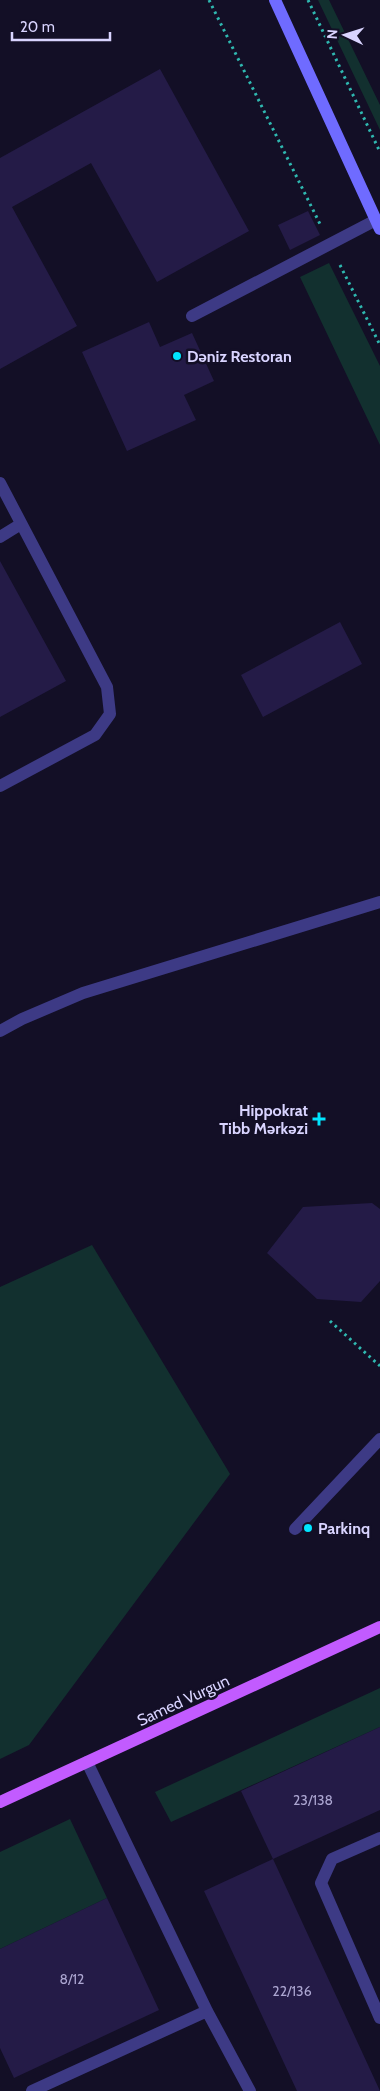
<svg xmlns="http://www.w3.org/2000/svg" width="380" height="2091" font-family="Cabin,sans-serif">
<rect width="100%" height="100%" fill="#130f26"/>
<path fill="#12302f" d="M318 0H329L380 105V130Z
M329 263 380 366V445L300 277Z
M92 1245 230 1474 29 1745 0 1759V1287Z
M380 1688V1727L171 1822 155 1792Z
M70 1819 107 1898 0 1949V1852Z"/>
<path fill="#241b47" d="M160 69 249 231 157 282 91 163 12 207 77 326 0 369V158Z
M308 211 320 235 290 250 278 225Z
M149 322 160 347 192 333 214 381 184 395 196 420 127 451 82 352Z
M0 561 66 681 0 717Z
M340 622 362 664 263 717 241 675Z
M372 1203 380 1209V1281L361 1302 317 1299 267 1253 303 1207Z
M380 1727V1810L273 1859 241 1791Z
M273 1859 380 2091H297L204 1891Z
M107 1898 159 2010 14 2078 0 2048V1949Z"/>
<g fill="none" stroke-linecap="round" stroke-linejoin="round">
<path stroke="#2fb8b0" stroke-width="3" stroke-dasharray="2.5 4" stroke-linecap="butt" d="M209 0 320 224
M308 0 380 152
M340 265 380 345
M330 1321 380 1366"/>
<path stroke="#3d3a85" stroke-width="12" d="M192 316 376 220
M0 483 107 687 110 714 95 735 0 786
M0 537 21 524
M0 1031 22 1019 83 993 380 902
M295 1529 380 1439
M87 1762 207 2011 250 2091
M380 1838 332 1859 321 1883 380 2018
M32 2091 207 2011"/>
<path stroke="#6f6bff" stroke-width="12" d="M275 0 380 229"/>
<path stroke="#c25bff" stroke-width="12" d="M0 1802 380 1627"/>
</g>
<g fill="#00e5ff" stroke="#130f26" stroke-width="2">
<circle cx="177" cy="356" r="5"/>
<path d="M316.5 1111.5h5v5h5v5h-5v5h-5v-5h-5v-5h5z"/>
<circle cx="308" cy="1528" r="5"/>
</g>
<g text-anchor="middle" stroke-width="5" stroke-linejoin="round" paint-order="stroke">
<g font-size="14" fill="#aca6d1">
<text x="313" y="1805">23/138</text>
<text x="72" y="1984">8/12</text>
<text x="292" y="1996">22/136</text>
</g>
<g font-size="16" font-weight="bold" fill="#d9d4ff" stroke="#130f26" text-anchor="start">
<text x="187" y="362">Dəniz Restoran</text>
<text x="308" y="1116" text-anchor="end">Hippokrat<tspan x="308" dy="18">Tibb Mərkəzi</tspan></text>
<text x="318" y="1534">Parkinq</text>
</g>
<g font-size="16" fill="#d9d4ff" stroke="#130f26">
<text transform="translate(183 1700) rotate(-25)" y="6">Samed Vurgun</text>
</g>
</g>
<g transform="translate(345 35) rotate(274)" stroke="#130f26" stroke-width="4" paint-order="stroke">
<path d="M0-4L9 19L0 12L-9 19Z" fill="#d9d4ff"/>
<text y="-8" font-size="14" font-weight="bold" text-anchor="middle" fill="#d9d4ff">N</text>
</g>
<path d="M12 32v8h98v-8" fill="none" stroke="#d9d4ff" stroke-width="2.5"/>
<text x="20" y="32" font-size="15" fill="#d9d4ff" stroke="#130f26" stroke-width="4" paint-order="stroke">20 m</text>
</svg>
